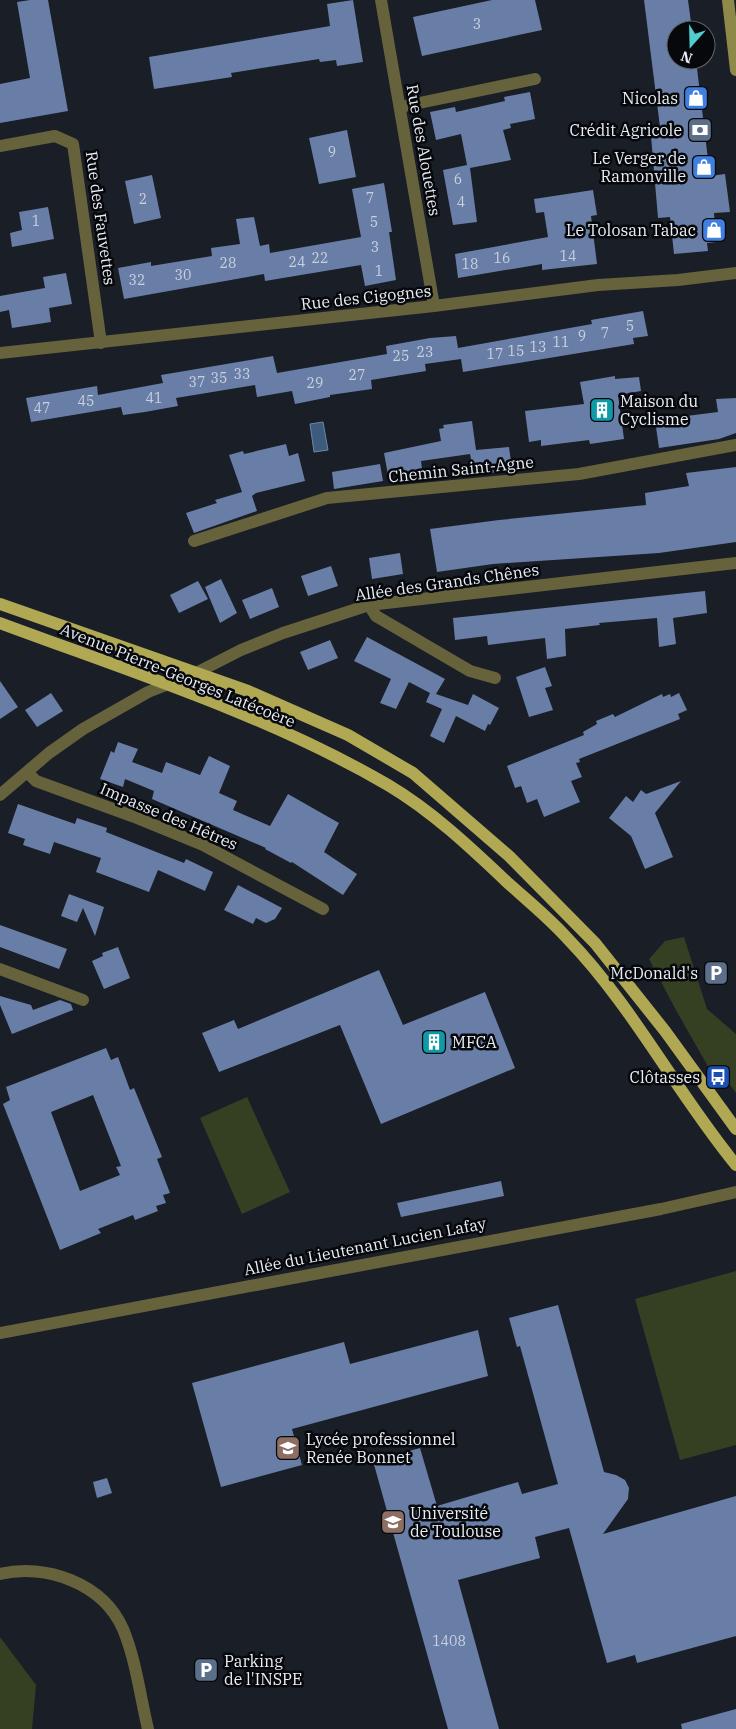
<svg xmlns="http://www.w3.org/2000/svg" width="736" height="1729" font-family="'IBM Plex Serif',serif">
<rect width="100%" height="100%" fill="#191e27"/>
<path fill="#354023" d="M684 937 707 1009 736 1034V1093L719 1070H710L677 1012 649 959 665 941Z
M247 1097 290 1192 242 1214 200 1118Z
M736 1271V1445L680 1460 635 1299Z
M0 1637 36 1685 32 1729H0Z"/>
<path fill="#3d5b7d" stroke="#7187a1" d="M323 422 328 450 314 452 310 424Z"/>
<path fill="#697ea6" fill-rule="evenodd" d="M30 0H48L68 111 0 123V84L30 78 17 2Z
M353 0 363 62 337 66 336 60 320 62 319 59 231 73 232 77 154 89 149 57 330 26 327 4Z
M492 0H535L542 30 422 56 413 17Z
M644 0H688L692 30H676V60H696L710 176 725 174 730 212 714 213 716 242 707 243 708 251 674 254 670 217 658 218 651 136 661 135Z
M530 92 535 119 510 124 511 128 503 130 511 160 470 168 477 222 453 225 443 170 467 165 461 134 436 140 430 112 455 107 456 112 505 101 504 97Z
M347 130 356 177 319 184 309 138Z
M152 175 161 218 134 224 125 181Z
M384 183 392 232H389L396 280 365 286 361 265 265 281 264 274 124 299 118 268 151 262V266L212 256 211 248 240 244 236 219 254 217 260 246 269 244 270 253 361 237 352 189Z
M593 190 597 215 591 216 597 264 542 270V264L458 278 455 254 548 237 544 212 536 213 534 199Z
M48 207 54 239 12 247 10 233 22 230 19 212Z
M66 273 72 304 49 308 51 322 12 328 9 310 0 312V296L45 288 43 277Z
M643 311 648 336 633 338 634 344 463 372 461 359 425 364 426 371 371 380 372 389 330 395V397L295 404 292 391 257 397 255 385 176 398 178 406 145 412 123 415 121 407 31 422 26 398 97 386 98 395 163 383 161 375 273 356 277 373 387 354 386 346 430 338 456 336 458 348 592 324 591 320Z
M615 376V379L639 377 641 391 618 395 624 439 590 444 589 440 541 446V440L529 442 525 411 584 404 580 382Z
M736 398V433L719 439 659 448 655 420 718 412 716 399Z
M472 421 476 450 509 447 512 470 474 475 470 454 421 461 422 469 388 475 384 453 441 441 439 429 444 428 443 425Z
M286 444 289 456 298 453 305 481 256 493 252 496 257 511 194 533 186 513 217 503 215 500 242 492 229 455 243 451 244 454Z
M380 464 383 481 334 489 332 472Z
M736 467V542L659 553 493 564 437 572 430 529 499 520 646 505 645 493 689 486 686 473Z
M400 553 403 574 372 579 369 558Z
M331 566 338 586 308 596 301 576Z
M221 579 237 613 220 623 205 587Z
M198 581 208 599 179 613 170 595Z
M272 588 279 607 250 619 242 600Z
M705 591 707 613 673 618 676 644 659 647 657 618 599 623 600 625 565 629 566 656 547 659 545 638 488 645 487 636 455 640 453 618Z
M367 637 445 679 436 694 468 705 473 694 499 708 490 725 488 724 485 731 456 716 444 743 430 736 442 709 426 702 430 693 409 682 396 709 380 703 391 679 354 661Z
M330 640 338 658 308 670 300 652Z
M545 667 552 686 545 688 553 710 529 717 516 677Z
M0 681 18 707 0 719Z
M51 693 63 711 37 727 25 710Z
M679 693 687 710 678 714 680 719 579 759 580 762 576 763 582 777 571 781 580 802 544 817 537 799 527 803 521 786 515 788 507 766 584 735 583 732 597 724 596 721 613 714 615 717 662 694 663 697 670 694 671 697Z
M118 742 138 749 132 762 162 773 166 762 200 775 209 756 230 766 219 793 237 801 233 810 270 826 288 794 339 823 324 852 357 874 343 895 292 862 291 863 265 849 266 848 152 799 154 791 125 779 123 787 100 779 111 751 114 753Z
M681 781 655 813 673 857 645 869 631 836 609 818 626 796 633 802 641 790 646 794Z
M18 804 75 824 77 818 107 828 106 832 184 863 186 859 213 872 205 891 158 870 149 892 96 872 101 858 54 842 50 854 23 845 25 839 8 833Z
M238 885 282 908 275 919 266 923 256 918 253 924 224 910Z
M69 894 104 907 95 936 83 908 77 922 61 916Z
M0 925 67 949 59 969 0 947Z
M118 947 130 978 104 989 92 961 103 956 102 953Z
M379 970 403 1025 485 992 515 1068 381 1124 340 1025 219 1072 202 1033 234 1020 238 1029Z
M0 996 31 1005 33 1010 60 1000 71 1004 73 1010 12 1034 0 1005Z
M106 1048 111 1060 118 1057 130 1090 134 1088 162 1157 157 1159 170 1193 163 1195 166 1203 156 1206 158 1211 135 1220 133 1215 98 1229 101 1233 60 1250 3 1104 10 1100 6 1087ZM93 1095 121 1166 116 1167 120 1175 80 1191 51 1112Z
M501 1181 504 1196 401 1217 397 1203Z
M558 1305 604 1472 616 1475 625 1480 629 1488 628 1499 603 1534 736 1496V1636L637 1663 635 1655 607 1663 569 1528 535 1537 540 1558 458 1580 499 1729H448L373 1461 420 1448 437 1506 518 1482 522 1494 558 1484 520 1346 517 1347 509 1318Z
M478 1330 488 1376 292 1429 302 1465 221 1487 192 1383 344 1342 350 1364Z
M107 1478 112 1493 97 1498 93 1482Z
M736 1709V1729H682L681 1724Z"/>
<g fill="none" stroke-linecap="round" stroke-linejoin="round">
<path stroke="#66623b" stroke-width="12" d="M381 0 434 306
M400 107 535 79
M0 146 55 136 73 144 101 343
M0 353 434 306 598 285 678 280 736 273
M194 541 327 498 579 474 736 445
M369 605 376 616 470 671 495 678
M27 772 36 781 132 816 203 845 323 909
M0 795 49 753 83 729 148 692 194 674 241 650 283 633 369 605 736 563
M0 969 83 1000
M0 1333 661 1209 736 1192
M0 1574C45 1563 103 1583 123 1629 136 1660 140 1696 148 1729"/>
<path stroke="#8f8949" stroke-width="12" d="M728 0 736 70"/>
<path stroke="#b0a853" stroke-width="12" d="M0 604 248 691 348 735 413 773 509 856 595 943 665 1031 736 1129
M0 623C129 671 268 715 388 785 432 811 471 848 508 883 528 901 549 918 567 938 633 1006 676 1092 736 1165"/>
</g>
<defs>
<symbol id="shop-square" viewBox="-11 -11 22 22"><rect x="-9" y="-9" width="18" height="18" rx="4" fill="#3f7fe0" stroke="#06080c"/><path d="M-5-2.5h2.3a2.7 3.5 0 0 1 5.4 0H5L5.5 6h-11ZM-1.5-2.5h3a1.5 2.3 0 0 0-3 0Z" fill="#fff"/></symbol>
<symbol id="bank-square" viewBox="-11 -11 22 22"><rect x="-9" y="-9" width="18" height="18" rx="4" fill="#5c6f8a" stroke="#06080c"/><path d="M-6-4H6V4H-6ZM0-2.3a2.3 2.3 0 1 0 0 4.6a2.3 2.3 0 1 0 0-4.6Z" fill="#fff"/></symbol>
<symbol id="building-square" viewBox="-11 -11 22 22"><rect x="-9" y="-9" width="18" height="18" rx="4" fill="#0f9aa8" stroke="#06080c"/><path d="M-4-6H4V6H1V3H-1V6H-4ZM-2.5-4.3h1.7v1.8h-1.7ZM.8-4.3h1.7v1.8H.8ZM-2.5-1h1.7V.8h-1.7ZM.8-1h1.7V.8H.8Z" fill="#fff"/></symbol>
<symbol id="parking-square" viewBox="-11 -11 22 22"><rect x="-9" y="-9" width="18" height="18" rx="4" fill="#5c6f8a" stroke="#06080c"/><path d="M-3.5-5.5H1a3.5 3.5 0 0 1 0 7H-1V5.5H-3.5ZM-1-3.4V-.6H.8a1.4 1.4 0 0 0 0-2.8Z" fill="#fff"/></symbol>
<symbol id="bus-square" viewBox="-11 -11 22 22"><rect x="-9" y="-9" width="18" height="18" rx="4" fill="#1a4fb4" stroke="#06080c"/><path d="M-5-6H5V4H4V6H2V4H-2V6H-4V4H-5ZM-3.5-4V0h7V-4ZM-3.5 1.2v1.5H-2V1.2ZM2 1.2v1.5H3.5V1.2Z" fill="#fff"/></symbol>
<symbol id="school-square" viewBox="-11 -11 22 22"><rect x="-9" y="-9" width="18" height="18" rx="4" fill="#8d6e63" stroke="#06080c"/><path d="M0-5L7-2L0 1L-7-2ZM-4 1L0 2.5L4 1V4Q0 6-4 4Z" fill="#fff"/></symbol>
<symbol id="university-square" viewBox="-11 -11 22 22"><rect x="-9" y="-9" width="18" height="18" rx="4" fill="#8d6e63" stroke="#06080c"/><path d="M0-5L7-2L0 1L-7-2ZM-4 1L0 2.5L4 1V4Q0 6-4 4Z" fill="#fff"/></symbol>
</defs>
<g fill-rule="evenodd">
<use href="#shop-square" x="682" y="84" width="28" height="28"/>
<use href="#bank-square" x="686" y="116" width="28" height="28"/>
<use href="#shop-square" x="690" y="153" width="28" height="28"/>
<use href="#shop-square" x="700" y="216" width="28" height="28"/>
<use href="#building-square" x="588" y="396" width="28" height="28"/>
<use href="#parking-square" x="702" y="959" width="28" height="28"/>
<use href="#building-square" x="420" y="1028" width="28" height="28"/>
<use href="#bus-square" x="704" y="1063" width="28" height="28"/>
<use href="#school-square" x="274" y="1434" width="28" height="28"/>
<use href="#university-square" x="379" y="1508" width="28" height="28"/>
<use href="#parking-square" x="192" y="1656" width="28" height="28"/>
</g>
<g text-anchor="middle" stroke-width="5" stroke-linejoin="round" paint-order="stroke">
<g font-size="14" fill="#c9d1e0">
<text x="477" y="29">3</text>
<text x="332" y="157">9</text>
<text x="458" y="184">6</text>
<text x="370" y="203">7</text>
<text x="143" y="204">2</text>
<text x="461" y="207">4</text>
<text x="36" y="226">1</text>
<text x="374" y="227">5</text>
<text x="375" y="252">3</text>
<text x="568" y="261">14</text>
<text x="320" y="263">22</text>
<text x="502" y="263">16</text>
<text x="297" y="267">24</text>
<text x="228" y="268">28</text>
<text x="470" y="269">18</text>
<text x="379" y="276">1</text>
<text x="183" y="280">30</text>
<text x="137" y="285">32</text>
<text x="630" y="331">5</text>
<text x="605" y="338">7</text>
<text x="582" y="341">9</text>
<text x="561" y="347">11</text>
<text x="538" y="352">13</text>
<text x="516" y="356">15</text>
<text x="425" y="357">23</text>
<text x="495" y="359">17</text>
<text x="401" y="361">25</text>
<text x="242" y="379">33</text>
<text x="357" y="380">27</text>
<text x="219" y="383">35</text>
<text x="197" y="387">37</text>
<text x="315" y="388">29</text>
<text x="154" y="403">41</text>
<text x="86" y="406">45</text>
<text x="42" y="413">47</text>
<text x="449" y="1646">1408</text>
</g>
<g font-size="16" fill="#e9edf4" stroke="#06080c" text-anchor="end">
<text x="678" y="104">Nicolas</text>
<text x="682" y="136">Crédit Agricole</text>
<text x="686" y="164">Le Verger de<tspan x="686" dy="18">Ramonville</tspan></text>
<text x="696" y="236">Le Tolosan Tabac</text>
<text x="620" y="407" text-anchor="start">Maison du<tspan x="620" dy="18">Cyclisme</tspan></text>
<text x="698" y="979">McDonald's</text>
<text x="452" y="1048" text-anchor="start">MFCA</text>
<text x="700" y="1083">Clôtasses</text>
<text x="306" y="1445" text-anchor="start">Lycée professionnel<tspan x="306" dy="18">Renée Bonnet</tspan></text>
<text x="410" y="1519" text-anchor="start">Université<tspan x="410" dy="18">de Toulouse</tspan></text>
<text x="224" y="1667" text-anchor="start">Parking<tspan x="224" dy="18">de l'INSPE</tspan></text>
</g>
<g font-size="16" fill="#e9edf4" stroke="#06080c">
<text transform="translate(424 150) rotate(80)" y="6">Rue des Alouettes</text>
<text transform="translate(101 218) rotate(82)" y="6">Rue des Fauvettes</text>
<text transform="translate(366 297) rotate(-6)" y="6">Rue des Cigognes</text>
<text transform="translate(461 469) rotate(-6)" y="6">Chemin Saint-Agne</text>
<text transform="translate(447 582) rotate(-8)" y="6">Allée des Grands Chênes</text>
<text transform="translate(178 675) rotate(22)" y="6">Avenue Pierre-Georges Latécoère</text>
<text transform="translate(169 816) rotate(23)" y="6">Impasse des Hêtres</text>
<text transform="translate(365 1246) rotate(-11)" y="6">Allée du Lieutenant Lucien Lafay</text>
</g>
</g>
<g transform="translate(691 45) rotate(200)"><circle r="24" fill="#06080c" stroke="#616469"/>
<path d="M0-4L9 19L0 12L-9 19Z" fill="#52cdce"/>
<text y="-8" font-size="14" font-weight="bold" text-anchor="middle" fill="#e9edf4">N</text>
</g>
</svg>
